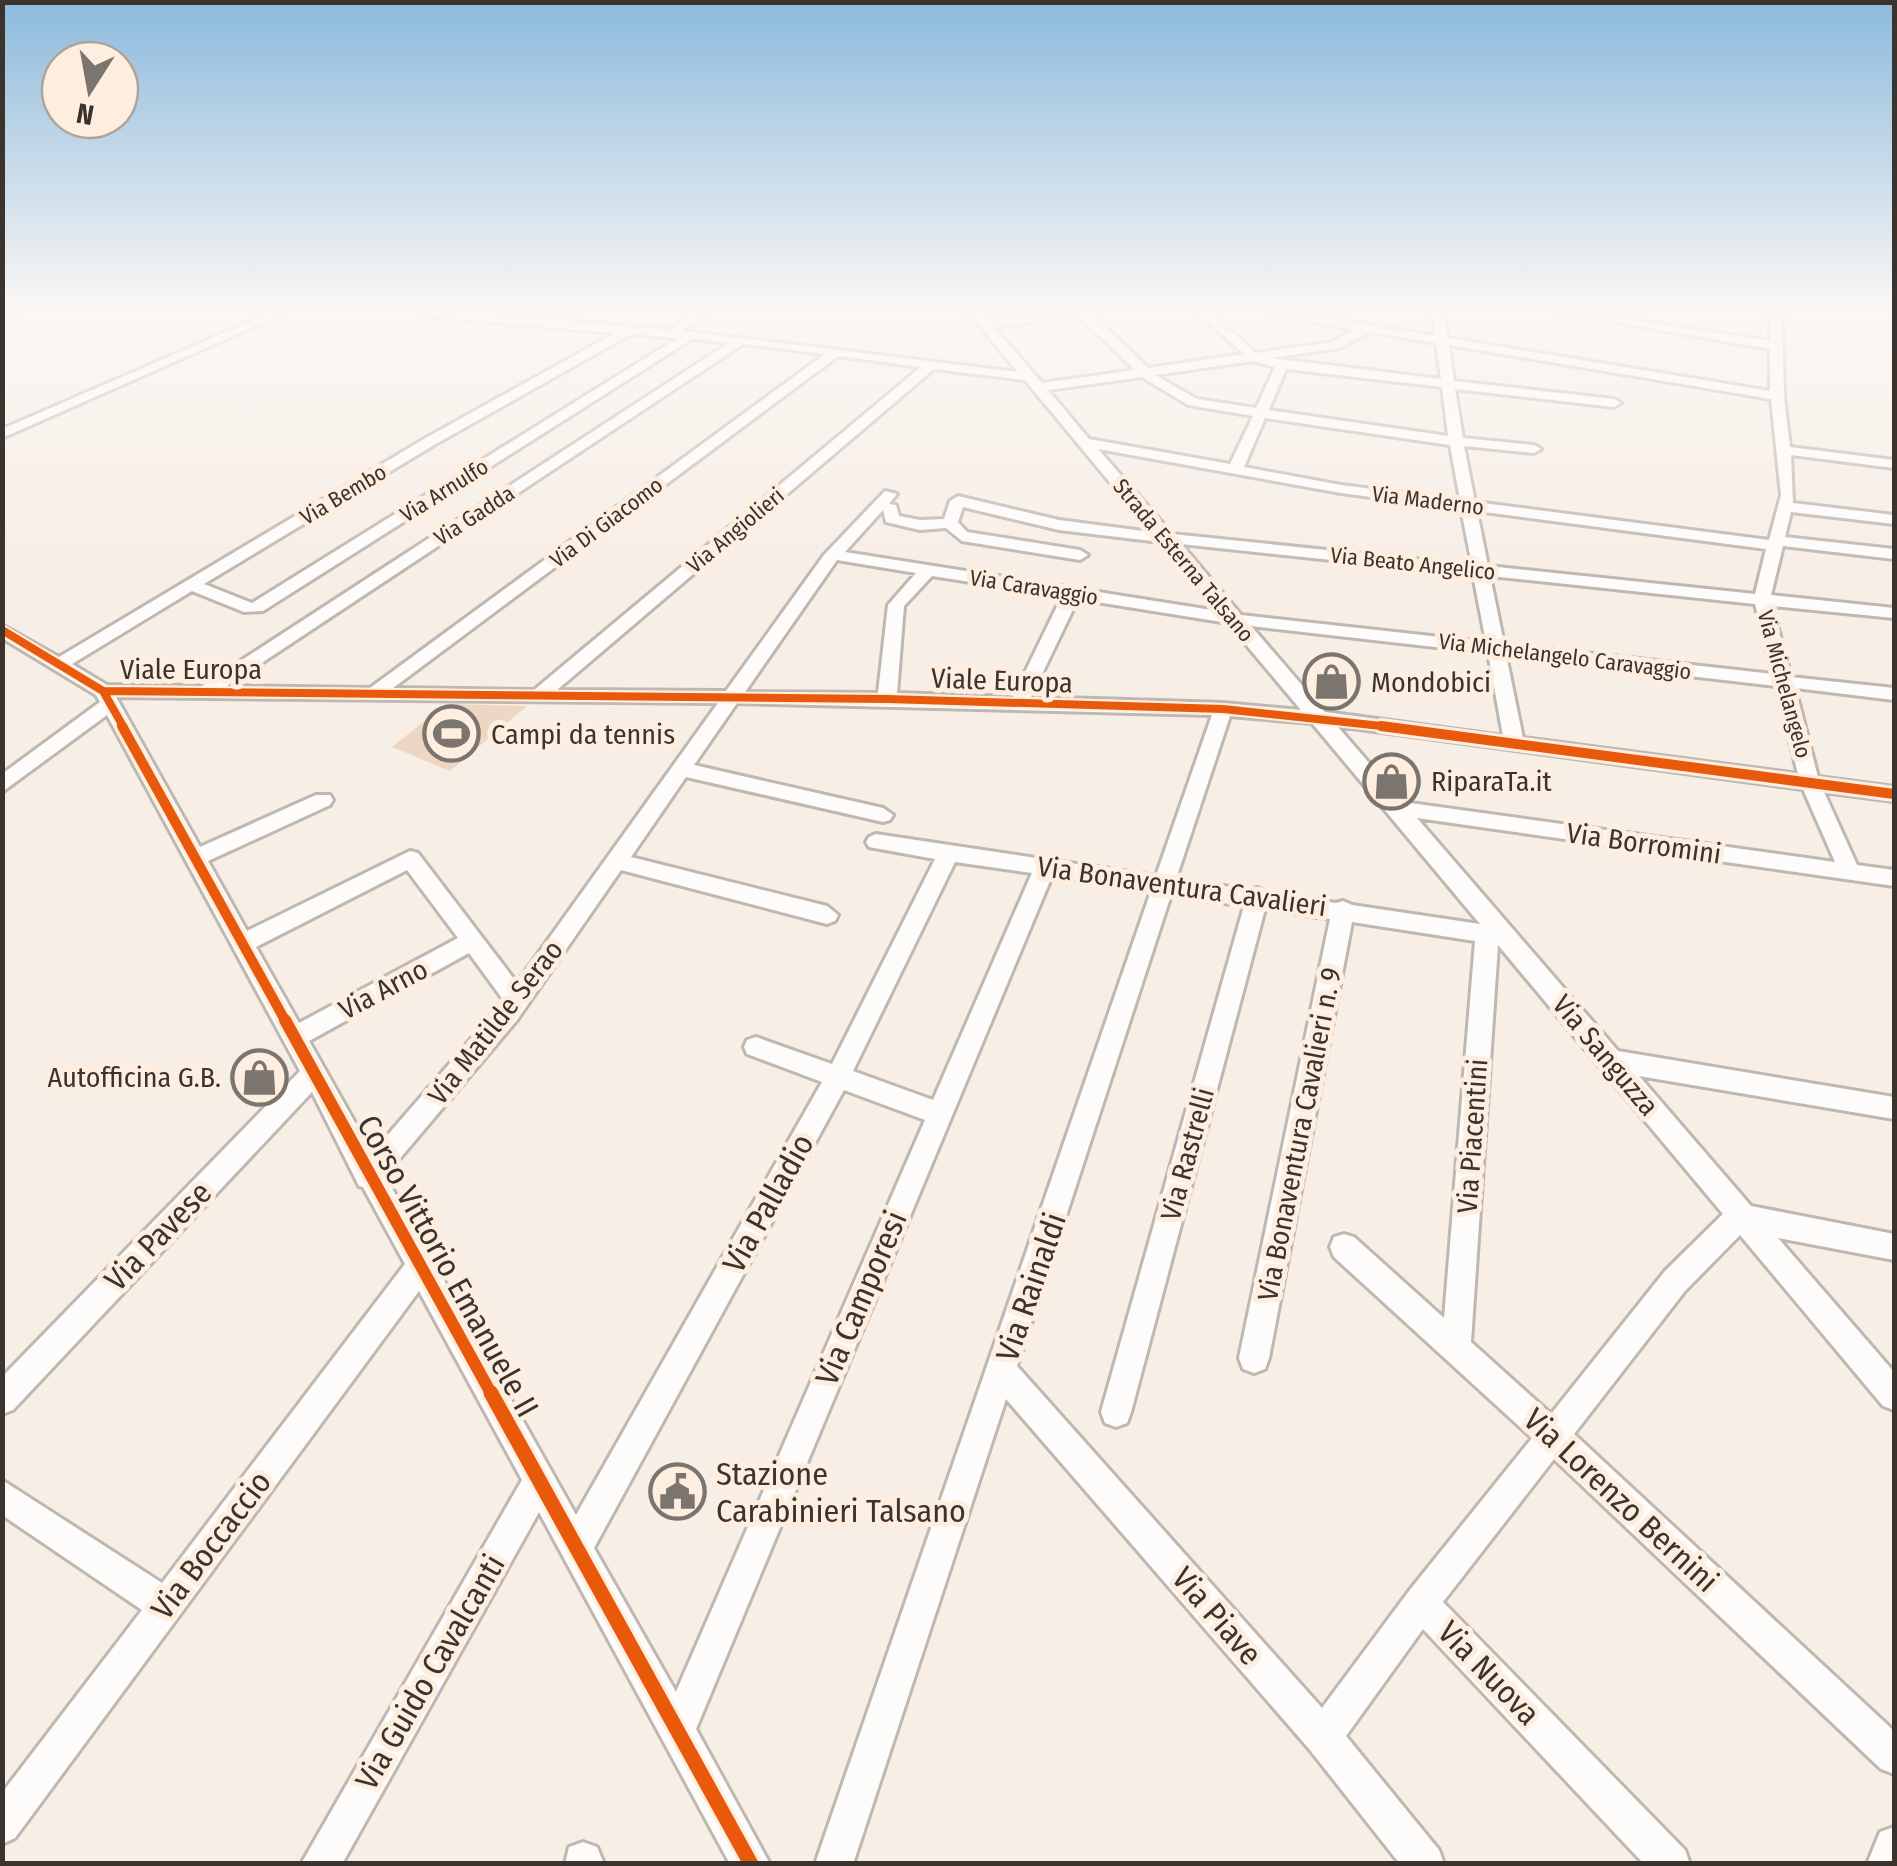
<svg xmlns="http://www.w3.org/2000/svg" width="1897" height="1866" font-family="'Fira Sans Condensed',sans-serif">
<rect width="100%" height="100%" fill="#f7eee6"/>
<path fill="#edd7c3" d="M446 704 527 706 450 771 392 747Z"/>
<g fill="none" stroke-linecap="round" stroke-linejoin="round">
<defs>
<path id="minor" d="M2 312H17L2 318Z
M272 312H287L2 438V429Z
M417 312H459L670 330 692 312H705L683 331 1018 372 968 312H980L988 321 1090 312 1148 368 1244 354 1196 312H1209L1256 353 1332 342 1356 330 1264 312H1289L1435 336 1432 312H1444L1448 338 1770 391V349L1556 312H1582L1770 341V312H1782L1784 396 1790 447 1894 460V468L1791 455 1793 503 1894 515V524L1791 512 1785 537 1894 549V559L1783 546 1771 595 1894 608V618L1772 606 1791 677 1894 688V700L1795 688 1818 777 1894 787V801L1824 792 1857 865 1894 870V886L1417 818 1618 1051 1894 1097V1119L1639 1076 1751 1206 1894 1234V1260L1778 1238 1894 1372V1410L1883 1406 1740 1235 1685 1291 1574 1434 1894 1731V1774L1881 1769 1554 1459 1443 1602 1685 1850 1690 1864H1644L1423 1629 1346 1736 1439 1850 1444 1864H1400L1310 1750 1006 1399 853 1864H815L1151 891 1052 876 696 1729 770 1864H730L539 1512 342 1864H301L522 1480 419 1291 15 1838 2 1844V1793L142 1610 2 1515V1480L162 1583 405 1264 363 1187 359 1186 312 1092 13 1410 2 1414V1377L300 1071 107 715 2 792V774L100 702 96 695 2 638V625L59 657 424 439 615 333 423 316ZM1079 316 1135 370 1042 383 994 327ZM1370 332 1436 343 1441 379 1271 358 1339 348ZM631 334 678 338 252 603 204 584 434 445ZM692 339 729 343 202 686 107 685 72 664 192 591 244 612 263 611ZM743 344 825 354 370 688 227 686ZM1449 345 1771 399 1781 495 1769 540 1475 502 1464 446 1534 453 1541 449 1534 445 1463 438 1455 389 1614 407 1621 403 1614 399 1454 381ZM838 356 921 367 534 690 393 688ZM1253 361 1275 367 1256 408 1197 399 1155 375ZM934 369 1025 380 1151 532 1059 520 958 496 950 501 944 519 920 520 899 516 896 505 889 504 897 494 885 491 824 555 726 691 557 690ZM1286 369 1442 387 1448 436 1269 410ZM1142 377 1188 405 1253 416 1230 464 1089 439 1048 390ZM1265 418 1450 445 1460 500 1341 485 1244 467ZM1098 449 1341 493 1461 509 1472 565 1172 534ZM963 507 1059 530 1160 542 1218 611 845 552 883 510 886 522 920 530 946 528 962 541 1080 560 1088 555 1080 550 967 532 958 522ZM1477 511 1766 549 1755 594 1488 566ZM1181 544 1473 575 1486 642 1241 615ZM837 560 916 573 888 605 878 693 745 692ZM932 576 1062 596 1013 697 897 693 904 606ZM1490 576 1755 604 1773 674 1504 644ZM1078 599 1228 623 1301 710 1223 703 1031 697ZM1251 626 1488 653 1503 736 1325 712ZM1506 655 1776 686 1798 774 1523 738ZM116 697 718 703 517 983 418 853 410 851 247 931 208 861 330 805 333 800 330 795H316L200 847ZM737 703 1212 715 1156 876 876 834 869 837 866 842 869 847 935 859 832 1064 756 1037 747 1040 744 1047 747 1054 822 1082 576 1515 385 1176 517 1020 621 870 827 924 835 921 838 915 827 906 631 857 686 777 883 822 890 820 893 815 883 808 694 765ZM1230 716 1312 723 1480 924 1352 905 1343 901 1336 903 1267 893 1258 888 1250 890 1176 879ZM1337 726 1803 789 1835 862 1403 802ZM955 862 1032 873 933 1100 853 1071ZM407 870 458 938 299 1023 256 947ZM1171 895 1244 906 1101 1412 1105 1423 1116 1427 1127 1423 1131 1412 1265 909 1330 919 1239 1358 1243 1369 1254 1373 1265 1369 1269 1358 1352 922 1475 941 1444 1318 1354 1237 1344 1234 1334 1237 1330 1247 1334 1257 1532 1438 1409 1591 1322 1708 1017 1366ZM1498 945 1723 1214 1665 1271 1551 1414 1471 1342ZM469 953 504 1001 372 1153 309 1041ZM844 1090 925 1120 676 1692 594 1548Z
M1894 1827V1864H1867L1880 1832Z
M583 1842 597 1847 604 1864H565L569 1847Z"/>
</defs>
<use href="#minor" stroke="#bfb8b1" stroke-width="6"/>
<use href="#minor" fill="#fefcfb" fill-rule="evenodd"/>
<defs>
<path id="cycleway-far3" d="M2 630 103 691 124 728
M103 691 887 699 1223 709 1400 728"/>
<path id="cycleway-far2" d="M122 726 286 1022
M1381 726 1894 794"/>
<path id="cycleway-far1" d="M285 1020 492 1395"/>
<path id="cycleway" d="M491 1393 751 1864"/>
</defs>
<use href="#cycleway-far3" stroke="#feeedf" stroke-width="12"/>
<use href="#cycleway-far2" stroke="#feeedf" stroke-width="16"/>
<use href="#cycleway-far1" stroke="#feeedf" stroke-width="19"/>
<use href="#cycleway" stroke="#feeedf" stroke-width="21"/>
<use href="#cycleway-far3" stroke="#e8590c" stroke-width="8"/>
<use href="#cycleway-far2" stroke="#e8590c" stroke-width="10"/>
<use href="#cycleway-far1" stroke="#e8590c" stroke-width="12"/>
<use href="#cycleway" stroke="#e8590c" stroke-width="15"/>
</g>
<linearGradient id="sky" x2="0" y2="1"><stop stop-color="#8cbadd"/><stop offset="0.54" stop-color="#fbf7f4"/><stop offset="1" stop-color="#fbf7f4" stop-opacity="0"/></linearGradient>
<rect width="1897" height="573" fill="url(#sky)"/>
<defs>
<symbol id="shop-ring" viewBox="-11 -11 22 22"><circle r="9.5" fill="#feeedf" stroke="#7c746e" stroke-width="1.5"/><path d="M-5-2.5h2.3a2.7 3.5 0 0 1 5.4 0H5L5.5 6h-11ZM-1.5-2.5h3a1.5 2.3 0 0 0-3 0Z" fill="#7c746e"/></symbol>
<symbol id="stadium-ring" viewBox="-11 -11 22 22"><circle r="9.5" fill="#feeedf" stroke="#7c746e" stroke-width="1.5"/><path d="M0-5a6.5 5 0 1 0 0 10a6.5 5 0 1 0 0-10ZM-3.5-1.8h7v3.6h-7Z" fill="#7c746e"/></symbol>
<symbol id="civic-ring" viewBox="-11 -11 22 22"><circle r="9.5" fill="#feeedf" stroke="#7c746e" stroke-width="1.5"/><path d="M-.6-6.5H3V-4.5H.6V-3L4-1V1h2V6H-6V1h2V-1L-.6-3ZM-1.2 2.5V6h2.4V2.5Z" fill="#7c746e"/></symbol>
</defs>
<g fill-rule="evenodd">
<use href="#shop-ring" x="1300" y="650" width="63" height="63"/>
<use href="#stadium-ring" x="420" y="702" width="63" height="63"/>
<use href="#shop-ring" x="1360" y="750" width="63" height="63"/>
<use href="#shop-ring" x="228" y="1046" width="63" height="63"/>
<use href="#civic-ring" x="646" y="1460" width="63" height="63"/>
</g>
<g text-anchor="middle" stroke-width="10" stroke-linejoin="round" paint-order="stroke">
<g font-size="22" fill="#3a332e" stroke="#feeedf">
<text transform="translate(444 490) rotate(-32)" y="8">Via Arnulfo</text>
<text transform="translate(343 494) rotate(-31)" y="8">Via Bembo</text>
<text transform="translate(1428 500) rotate(7)" y="8">Via Maderno</text>
<text transform="translate(474 515) rotate(-33)" y="8">Via Gadda</text>
<text transform="translate(606 522) rotate(-37)" y="8">Via Di Giacomo</text>
<text transform="translate(735 530) rotate(-40)" y="8">Via Angiolieri</text>
<text transform="translate(1184 560) rotate(50)" y="8">Strada Esterna Talsano</text>
<text transform="translate(1413 563) rotate(6)" y="8">Via Beato Angelico</text>
<text transform="translate(1034 587) rotate(9)" y="8">Via Caravaggio</text>
<text transform="translate(1565 656) rotate(7)" y="8">Via Michelangelo Caravaggio</text>
<text transform="translate(1785 684) rotate(75)" y="8">Via Michelangelo</text>
</g>
<g font-size="28" fill="#3a332e" stroke="#feeedf">
<text x="191" y="679">Viale Europa</text>
<text transform="translate(1002 680) rotate(2)" y="10">Viale Europa</text>
<text transform="translate(1644 843) rotate(8)" y="10">Via Borromini</text>
<text transform="translate(1182 886) rotate(8)" y="10">Via Bonaventura Cavalieri</text>
<text transform="translate(383 989) rotate(-28)" y="10">Via Arno</text>
<text transform="translate(495 1022) rotate(-52)" y="10">Via Matilde Serao</text>
<text transform="translate(1606 1055) rotate(50)" y="10">Via Sanguzza</text>
<text transform="translate(1299 1134) rotate(-79)" y="10">Via Bonaventura Cavalieri n. 9</text>
<text transform="translate(1472 1136) rotate(-86)" y="10">Via Piacentini</text>
<text transform="translate(1187 1154) rotate(-75)" y="10">Via Rastrelli</text>
</g>
<g font-size="28" fill="#3a332e" stroke="#feeedf" text-anchor="start">
<text x="1371" y="692">Mondobici</text>
<text x="491" y="744">Campi da tennis</text>
<text x="1431" y="791">RiparaTa.it</text>
<text x="221" y="1087" text-anchor="end">Autofficina G.B.</text>
</g>
<g font-size="32" fill="#3a332e" stroke="#feeedf">
<text transform="translate(768 1203) rotate(-61)" y="11">Via Palladio</text>
<text transform="translate(158 1236) rotate(-46)" y="11">Via Pavese</text>
<text transform="translate(448 1266) rotate(61)" y="11">Corso Vittorio Emanuele II</text>
<text transform="translate(1031 1287) rotate(-71)" y="11">Via Rainaldi</text>
<text transform="translate(861 1298) rotate(-67)" y="11">Via Camporesi</text>
<text transform="translate(1621 1500) rotate(43)" y="11">Via Lorenzo Bernini</text>
<text transform="translate(211 1545) rotate(-53)" y="11">Via Boccaccio</text>
<text transform="translate(1217 1616) rotate(49)" y="11">Via Piave</text>
<text transform="translate(430 1672) rotate(-60)" y="11">Via Guido Cavalcanti</text>
<text transform="translate(1489 1673) rotate(46)" y="11">Via Nuova</text>
</g>
<g font-size="32" fill="#3a332e" stroke="#feeedf" text-anchor="start">
<text x="716" y="1485">Stazione<tspan x="716" dy="37">Carabinieri Talsano</tspan></text>
</g>
</g>
<rect width="1897" height="1866" fill="none" stroke="#3a332e" stroke-width="10"/>
<g transform="translate(90 90) rotate(191)"><circle r="48" fill="#feeedf" stroke="#b0a398" stroke-width="2.5"/>
<path d="M0-8L18 38L0 25L-18 38Z" fill="#7c746e"/>
<text y="-15" font-size="28" font-weight="bold" text-anchor="middle" fill="#3a332e">N</text>
</g>
</svg>
